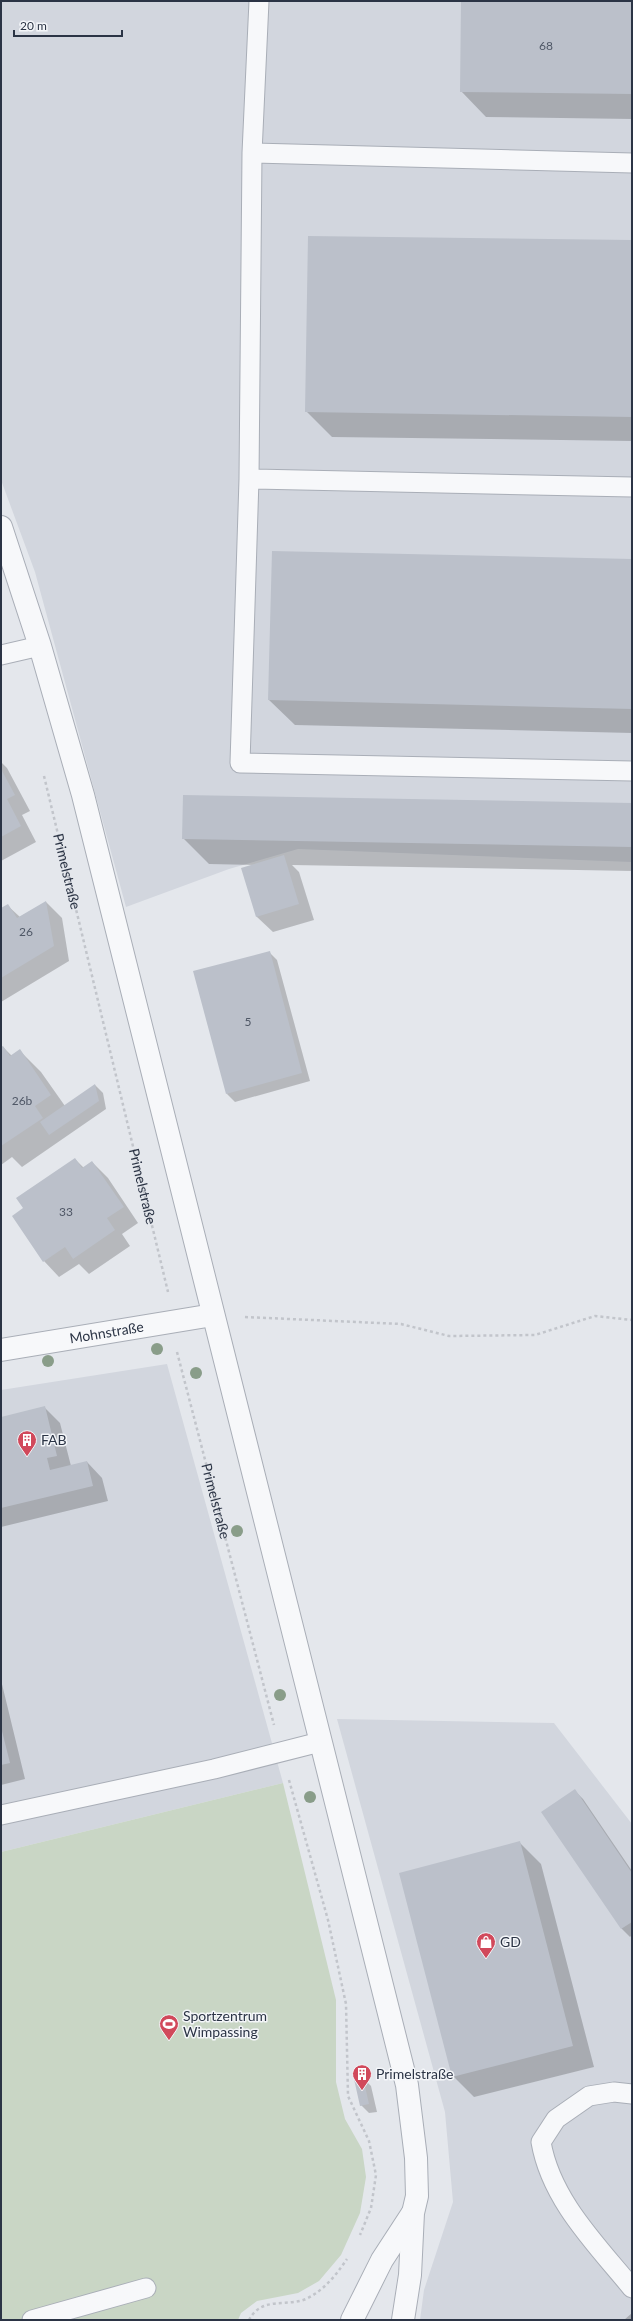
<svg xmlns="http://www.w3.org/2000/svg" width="633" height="2321" font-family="Lato,sans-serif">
<rect width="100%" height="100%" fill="#e4e7ec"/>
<path fill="#d2d6de" d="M1 1H632V862L298 849 229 869 126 907 35 572 1 480Z
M167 1364 283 1783 1 1852V1390Z
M337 1719 554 1723 632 1824V2320H420L424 2290 453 2202 445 2112Z"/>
<path fill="#c9d6c5" d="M283 1783 336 2000V2082L345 2119 362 2149 366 2177 360 2213 341 2255 319 2281 298 2293 257 2301 241 2313 238 2320H1V1852Z"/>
<path fill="#0003" d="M462 1H632V119L486 117 461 91Z
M632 241V441L332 437 306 411Z
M632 560V733L295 725 269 700Z
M1 762 7 768 30 811 22 815 36 842 1 861Z
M632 804V871L292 865 299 872 314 920 273 932 257 917 255 865 209 864 183 838Z
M46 902 62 918 69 961 1 1002V910L8 906 20 917Z
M269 952 277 960 310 1081 235 1102 227 1094Z
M3 1047 12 1056 20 1051 41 1072 65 1106 95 1085 103 1093 106 1109 22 1167 12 1157 1 1165V1048Z
M75 1159 84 1168 92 1162 108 1178 138 1223 122 1234 130 1246 89 1274 79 1264 59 1277 44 1261 24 1209Z
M44 1407 60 1423 71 1466 87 1462 102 1478 108 1501 1 1527V1418Z
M1 1680 25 1779 1 1785Z
M575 1791 583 1799 632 1871V1935L630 1937 622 1929 543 1812Z
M520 1843 541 1864 594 2067 474 2097 453 2076Z
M363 2078 371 2086 377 2112 369 2113 361 2105Z
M632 2313V2320H624Z"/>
<path fill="#bbc0ca" d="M461 1H632V94L460 92Z
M308 236 632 240V417L305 412Z
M272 551 632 559V709L268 700Z
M1 769 15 795 7 799 21 826 1 837Z
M183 795 632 803V847L182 839Z
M284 855 299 904 256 917 241 868Z
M46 901 54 946 1 978V908L8 904 17 918Z
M270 951 302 1073 226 1094 193 971Z
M3 1046 10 1056 20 1049 51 1095 35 1106 43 1118 1 1146V1047Z
M95 1084 99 1101 49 1135 40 1122Z
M75 1158 82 1168 92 1161 124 1207 107 1218 115 1230 73 1259 65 1247 43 1262 12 1216 23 1208 16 1198Z
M45 1406 57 1456 47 1458 50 1470 87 1461 93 1486 1 1508V1417Z
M1 1727 10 1763 1 1765Z
M575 1789 632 1873V1922L621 1929 541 1812Z
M520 1841 573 2046 452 2077 399 1873Z
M363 2077 369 2104 360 2106 354 2079Z"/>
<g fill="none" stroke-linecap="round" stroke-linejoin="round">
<defs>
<path id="service" d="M252 153 259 1
M249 479 252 153 632 163
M632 487 249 479 240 763 632 771
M1 655 40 646
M1 1815 214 1769 320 1742
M632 2094 614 2092 589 2096 556 2119 541 2142C551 2200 596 2244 632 2288
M32 2320 146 2288"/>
<g id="minor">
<path d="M1 527 40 646 83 795 407 2085 416 2158 417 2196 413 2213 410 2275 403 2320"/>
<path id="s3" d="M1 1350 213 1315"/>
<path d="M352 2320 382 2260 412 2214"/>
</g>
</defs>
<use href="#service" stroke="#a9aeb7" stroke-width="21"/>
<use href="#minor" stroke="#a9aeb7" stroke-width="24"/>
<g stroke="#c2c5cb" stroke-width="2.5" stroke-dasharray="3 3" stroke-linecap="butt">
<path id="s1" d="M44 776 168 1292"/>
<path d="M245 1317 401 1324 449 1336 535 1335 595 1316 632 1320"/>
<path id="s2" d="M177 1352 274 1725"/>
<path d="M289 1780 328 1920 346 2004 348 2096 369 2141 376 2175 371 2208 360 2235"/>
<path d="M249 2320C262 2295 289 2308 308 2298 325 2289 336 2275 347 2259"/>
</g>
<use href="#service" stroke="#f7f8fa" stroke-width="19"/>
<use href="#minor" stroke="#f7f8fa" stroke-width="22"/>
</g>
<g fill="#899d89">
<circle cx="157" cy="1349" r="6"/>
<circle cx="48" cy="1361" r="6"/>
<circle cx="196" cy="1373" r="6"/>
<circle cx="237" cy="1531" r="6"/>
<circle cx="280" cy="1695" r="6"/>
<circle cx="310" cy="1797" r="6"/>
</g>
<defs>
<symbol id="building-pin" viewBox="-11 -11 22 30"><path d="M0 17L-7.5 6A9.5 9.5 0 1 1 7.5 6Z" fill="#d1495b" stroke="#f4f6f9"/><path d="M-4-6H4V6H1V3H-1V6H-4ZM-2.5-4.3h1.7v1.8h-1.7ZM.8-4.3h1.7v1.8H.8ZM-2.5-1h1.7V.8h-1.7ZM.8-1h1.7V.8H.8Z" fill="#fff"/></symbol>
<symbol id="shop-pin" viewBox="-11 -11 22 30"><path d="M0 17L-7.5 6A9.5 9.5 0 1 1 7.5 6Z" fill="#d1495b" stroke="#f4f6f9"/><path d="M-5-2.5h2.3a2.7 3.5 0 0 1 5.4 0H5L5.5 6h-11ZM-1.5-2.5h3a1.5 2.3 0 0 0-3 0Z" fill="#fff"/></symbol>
<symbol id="stadium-pin" viewBox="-11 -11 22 30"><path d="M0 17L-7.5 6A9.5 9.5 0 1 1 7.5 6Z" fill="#d1495b" stroke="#f4f6f9"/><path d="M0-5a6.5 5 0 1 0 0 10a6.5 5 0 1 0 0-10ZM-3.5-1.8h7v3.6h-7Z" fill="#fff"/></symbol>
</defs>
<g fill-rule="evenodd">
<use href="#building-pin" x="16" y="1429" width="22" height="30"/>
<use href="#shop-pin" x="475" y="1931" width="22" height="30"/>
<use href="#stadium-pin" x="158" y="2013" width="22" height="30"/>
<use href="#building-pin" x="351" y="2063" width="22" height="30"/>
</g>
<g text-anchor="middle" stroke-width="3" stroke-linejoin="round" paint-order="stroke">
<g font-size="12" fill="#4f5766">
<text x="546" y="50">68</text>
<text x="26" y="936">26</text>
<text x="248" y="1026">5</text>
<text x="22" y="1105">26b</text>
<text x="66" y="1216">33</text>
</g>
<g font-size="14" fill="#2b3445" stroke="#f4f6f9">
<text dy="5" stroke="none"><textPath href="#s1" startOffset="98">Primelstraße</textPath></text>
<text dy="5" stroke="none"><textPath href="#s1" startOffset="422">Primelstraße</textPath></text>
<text dy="5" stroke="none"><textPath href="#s3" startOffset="107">Mohnstraße</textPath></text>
<text dy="5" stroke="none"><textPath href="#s2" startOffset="154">Primelstraße</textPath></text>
</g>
<g font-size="14" fill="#2b3445" stroke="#f4f6f9" text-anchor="start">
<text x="41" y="1445">FAB</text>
<text x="500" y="1947">GD</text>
<text x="183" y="2021">Sportzentrum<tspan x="183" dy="16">Wimpassing</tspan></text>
<text x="376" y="2079">Primelstraße</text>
</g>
</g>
<rect width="633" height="2321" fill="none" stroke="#2b3445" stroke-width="4"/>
<path d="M14 30v6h108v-6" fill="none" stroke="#2b3445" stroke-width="2"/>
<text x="20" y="30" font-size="12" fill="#2b3445" stroke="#f4f6f9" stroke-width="3" paint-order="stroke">20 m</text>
</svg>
